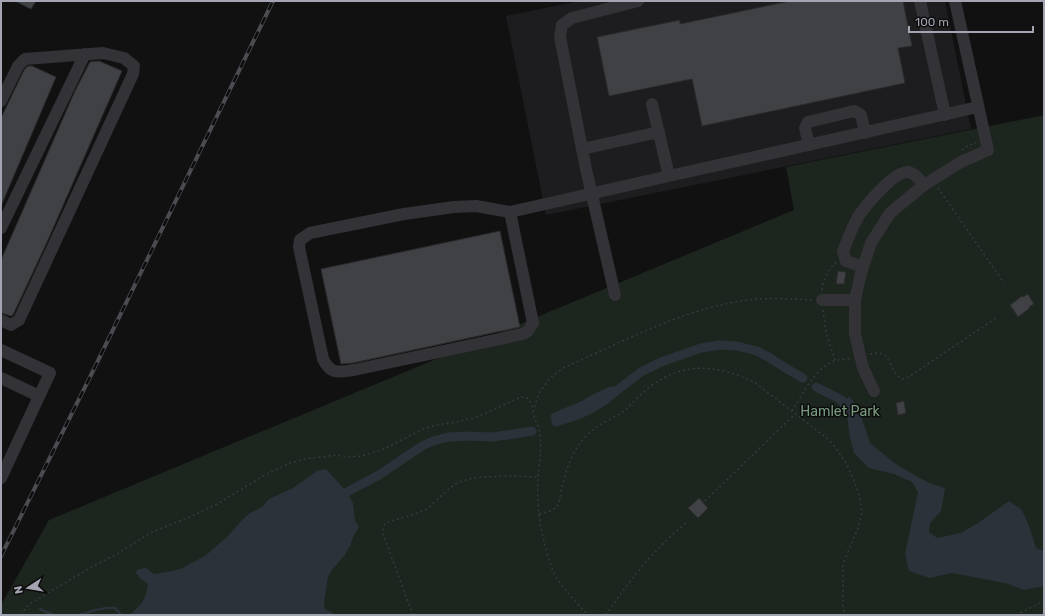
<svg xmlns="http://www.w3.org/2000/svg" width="1045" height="616" font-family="Rubik,sans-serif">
<rect width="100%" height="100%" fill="#111112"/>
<path fill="#1d1d1f" d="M580 1H945L971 129 546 215 506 16Z"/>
<path fill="#1d251f" d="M1044 115V615H1V605L49 520 794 210 786 167Z"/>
<path fill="#2b323a" d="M850 397 859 410 870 443 897 465 929 483 945 488 941 511 930 523 929 532 937 538 961 533 978 523 1009 501 1022 510 1030 528 1036 548 1044 551V586L1024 590 1005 583 952 573 929 578 909 571 905 554 918 492 912 482 894 474 869 468 854 453 850 437 847 416 837 402Z
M326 469 347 492 353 503 355 520 359 527 354 535 350 546 344 556 331 571 328 577 324 603 325 609 333 613V615H130L142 603 146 594 148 584 140 578 135 572 139 569 146 568 154 574 167 572 180 569 205 556 227 537 243 519 250 513 262 507 269 499 293 488 317 471Z"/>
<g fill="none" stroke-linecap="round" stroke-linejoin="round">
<path stroke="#2b323a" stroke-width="2.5" d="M40 609 53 615
M80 615C92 611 103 607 115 608L121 615"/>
<path stroke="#2b323a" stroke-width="9" d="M816 387 840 399 847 405
M555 417 582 406 598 397 612 391
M556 422 572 417 589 410 604 401 620 388 641 372 661 362 701 348 719 345 737 346 757 351 770 358 787 369 803 378
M347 492 379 475 422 446 433 441 448 437 468 436 492 437 507 435 532 431"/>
</g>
<path fill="#404145" stroke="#2b2b2e" d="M15 1H36L31 9Z
M790 1H903L912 46 898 48 905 83 702 126 692 79 609 96 597 37 680 20V24Z
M99 61 122 71 47 242 13 315 11 316 1 313V260L75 91 90 62Z
M28 66H32L56 77 1 206V118L24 70Z
M500 231 520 327 353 363 341 364 321 269Z
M838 271 846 272 844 284H836Z
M1028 294 1034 304 1029 307 1030 308 1018 317 1010 305 1022 296 1023 297Z
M904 401 906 413 898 415 896 403Z
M699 498 708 508 698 518 688 508Z"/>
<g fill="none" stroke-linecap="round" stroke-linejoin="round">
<path stroke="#38393e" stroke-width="1.5" stroke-dasharray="2 3" stroke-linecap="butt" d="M962 150 967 146 976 143
M938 188 1004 283
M822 290C823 280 828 270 836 262
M823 310 826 332 835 360
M870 354C890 349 887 363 897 375 898 376 900 378 902 379L907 378 996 318
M792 411C803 394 812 373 830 363 836 359 844 360 851 358
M533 412 539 393 549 379 563 368C625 341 689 305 757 299 775 298 794 299 812 300
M705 501 795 414
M539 514C547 512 555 511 559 503 564 475 571 446 595 428 604 422 615 417 624 411 633 403 641 393 651 386 685 361 718 365 754 382L827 438 836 448 846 463 854 480 860 499 862 512 858 528 843 564V606L845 615
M21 615 28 605 88 569 117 554 150 533 194 515 219 503 265 475 290 463 309 458 322 457 336 455 349 457 362 456 384 449 423 429 437 425 456 422 477 417 521 397H526C532 402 533 409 534 416 536 422 539 428 540 434 542 448 539 462 538 476 537 491 538 508 540 522 543 538 549 567 558 580 567 593 578 604 588 615
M413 615 383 534V528L385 523 418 513 427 509 451 487 459 482 469 479 481 477 509 476 538 477
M606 615C622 591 639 568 660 547 668 538 678 530 687 522
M1016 615 1044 601"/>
<path stroke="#323237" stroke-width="12" d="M920 1 945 115
M1 101 18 66 25 59 103 53 124 58 134 66 133 74 19 320 11 325 1 320
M652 104 669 176 978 107
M809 145 805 128 808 122 854 111 861 115 865 133
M582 149 659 132
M510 212 533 323 528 331 523 334 354 370C339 372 331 375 323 359L299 247 300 240 310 233 404 214 454 207 476 206 510 212 669 176
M1 228 85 54
M863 267 846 261 843 251C848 240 852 227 858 217 866 205 893 172 908 172 915 173 920 180 924 185
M615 295 586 169 560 37 562 25 572 18 638 1
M822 300H855
M1 350 50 373 1 478
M1 378 39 396
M874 391 863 368 855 334V300L861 273 871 243 890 213 924 185 961 162 988 150 955 1"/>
<defs>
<path id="rail" d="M1 556 91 375 273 1"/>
</defs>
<use href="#rail" stroke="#4b4c52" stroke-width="4"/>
<use href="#rail" stroke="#0c0c0d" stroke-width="2.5" stroke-dasharray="8" stroke-linecap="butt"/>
</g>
<g text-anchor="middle" stroke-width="3" stroke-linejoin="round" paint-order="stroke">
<g font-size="14" fill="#7a9d80" stroke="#0c0c0d">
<text x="840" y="416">Hamlet Park</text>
</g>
</g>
<rect width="1045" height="616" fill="none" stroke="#a3a6b2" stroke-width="4"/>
<g transform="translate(28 588) rotate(258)" stroke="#0c0c0d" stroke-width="3" paint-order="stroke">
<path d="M0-3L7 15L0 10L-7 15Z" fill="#a3a6b2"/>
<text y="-6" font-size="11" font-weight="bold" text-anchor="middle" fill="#a3a6b2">N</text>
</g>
<path d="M909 26v6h124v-6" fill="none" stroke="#a3a6b2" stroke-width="2"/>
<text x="915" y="26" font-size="12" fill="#a3a6b2" stroke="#0c0c0d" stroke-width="3" paint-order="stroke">100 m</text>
</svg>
